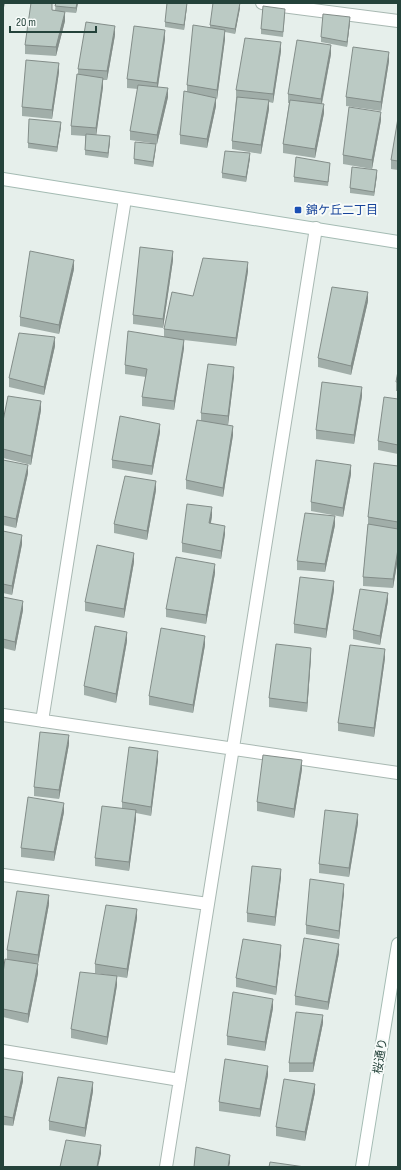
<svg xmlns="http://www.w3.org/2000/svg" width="401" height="1170" font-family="'Sofia Sans Condensed','Noto Sans JP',sans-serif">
<rect width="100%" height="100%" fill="#e6efeb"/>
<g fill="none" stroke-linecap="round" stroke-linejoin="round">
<defs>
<path id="street" d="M262 3 282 6V3
M282 6 398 21
M3 715 398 773
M42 721 125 199
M3 875 208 904
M3 1051 180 1080
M166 1167 316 228"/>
<path id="secondary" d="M3 179 398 242
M362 1167 398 944"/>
</defs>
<use href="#street" stroke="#a8b8b2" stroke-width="14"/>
<use href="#secondary" stroke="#a4bbb3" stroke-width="14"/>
<use href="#street" stroke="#fff" stroke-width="12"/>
<use href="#secondary" stroke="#fff" stroke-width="12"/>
</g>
<path fill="#a1aea9" d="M56 3H78L76 13 65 12V21L56 56 25 54V45L52 10H55Z
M187 6 184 30 165 27V22Z
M240 8 235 34 225 32V39L217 99 216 98V106L207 148 180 144V135L187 92V85L210 28V25Z
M285 14 283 37 261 34V29Z
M350 22 347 47 321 42V37Z
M115 35 107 80H103V87L96 135 110 141 108 158 85 155V136L71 135V126L78 74V69Z
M165 39 158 87 168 97 157 144H156L153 167 134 164V159L151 143 130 140V131L138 89 127 88V79Z
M281 51 273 103 269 102V109L261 154 232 149V141L236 99V90Z
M331 54 322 104 324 113 315 158 283 153V144L289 103H288V94Z
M389 61 381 111 346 106V97Z
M59 72 52 119 22 116V107Z
M398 118V170L391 169V160Z
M381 120 372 169 343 164V155Z
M61 127 57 152 28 148V143Z
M250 158 246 182 222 178V173Z
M330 168 328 186 294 182V177Z
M377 175 374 196 350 193V188Z
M173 260 163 328 133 324V315Z
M74 269 59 334 20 326V317Z
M248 271 236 346 184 340V348L174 410 142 406V397L146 377 125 374V365L164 337V329L193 296Z
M368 301 351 375 318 367V358Z
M55 346 44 395 9 387V378Z
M398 371V391H396V382Z
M234 376 228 425 216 424 233 435 223 497 186 489V480L201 421V413Z
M362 396 354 444 316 439V430Z
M398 399V454L378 450V441Z
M41 410 31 465 3 458V421Z
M160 432 152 475 112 468V460Z
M3 460 28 473 16 528 3 525Z
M398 466V558L393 588 363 586V577L368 524V517Z
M351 474 343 517 311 511V502Z
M156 490 147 540 114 533V524Z
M212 516 211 523 225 534 221 559 182 552V543Z
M335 525 325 572 297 570V561Z
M3 531 22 544 12 595 3 593Z
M134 562 124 618 85 611V602Z
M215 573 206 624 166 617V609Z
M334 590 326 638 294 633V624Z
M3 597 23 610 15 651 3 648Z
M388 601 380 645 353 639V630Z
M127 641 116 703 84 695V686Z
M205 645 193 713 149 705V696Z
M311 657 307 712 269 707V698Z
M385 658 374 737 338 731V723Z
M69 744 59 799 34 796V787Z
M158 760 151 816 136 813V819L129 871 95 866V858L122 808V802Z
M302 769 294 818 257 811V802Z
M64 812 54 861 21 857V848Z
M358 823 349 877 319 873V864Z
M281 877 275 926 247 922V913Z
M344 893 339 939 306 934V925Z
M49 904 38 964V973L28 1023 3 1017V973L7 959V950Z
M137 918 127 978 95 973V964Z
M339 953 328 1010 295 1005V996Z
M281 954 276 995 236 987V978Z
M117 985 107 1045 71 1038V1029Z
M273 1008 265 1051 227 1045V1036Z
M323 1023 313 1072H289V1063Z
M3 1069 23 1081 13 1126 3 1125Z
M268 1075 260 1117 219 1111V1102Z
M93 1091 85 1137 49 1130V1121Z
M315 1092 305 1141 276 1136V1127Z"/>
<path fill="#838d89" d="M3 3H5L3 12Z
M77 3H78L76 13V8Z
M187 3V6L184 30V25Z
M240 3V8L235 34V29Z
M65 12V21L56 56V47Z
M350 17V22L347 47V42Z
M115 26V35L107 80V71Z
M165 30V39L157 92V83Z
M225 30V39L217 99V90Z
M281 42V51L273 103V94Z
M331 45V54L321 107V99Z
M389 52V61L381 111V102Z
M59 63V72L52 119V110Z
M103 78V87L96 137V128Z
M168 88V97L157 144V135Z
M216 98V106L207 148V139Z
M269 100V109L261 154V145Z
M324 104V113L315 158V149Z
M381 112V120L372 169V160Z
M61 122V127L57 152V147Z
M110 136V141L108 158V153Z
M156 144V148L153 167V162Z
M250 153V158L246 182V177Z
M377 170V175L374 196V192Z
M173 251V260L163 328V319Z
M74 260V269L59 334V325Z
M248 262V271L236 346V338Z
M368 292V301L351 375V366Z
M55 337V346L44 395V387Z
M184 340V348L174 410V401Z
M234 367V376L228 425V416Z
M362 387V396L354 444V435Z
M41 401V410L31 465V456Z
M160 424V432L152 475V466Z
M233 426V435L223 497V488Z
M28 465V473L16 528V519Z
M351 465V474L343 517V508Z
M156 481V490L147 540V531Z
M212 507V516L209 532V523Z
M335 516V525L325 572V564Z
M225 526V534L221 559V551Z
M22 535V544L12 595V586Z
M398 549V558L393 588V579Z
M134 553V562L124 618V609Z
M215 564V573L206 624V615Z
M334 581V590L326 638V629Z
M388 593V601L380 645V636Z
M23 601V610L15 651V642Z
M127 632V641L116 703V694Z
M205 636V645L193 713V705Z
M311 648V657L307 712V703Z
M385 649V658L374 737V728Z
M69 735V744L59 799V790Z
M158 751V760L151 816V807Z
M302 760V769L294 818V809Z
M64 803V812L54 861V852Z
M136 810V819L129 871V862Z
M358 814V823L349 877V868Z
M281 869V877L275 926V917Z
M344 884V893L339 939V931Z
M49 895V904L38 964V955Z
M137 909V918L127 978V969Z
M339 944V953L328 1010V1002Z
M281 945V954L276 995V987Z
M38 964V973L28 1023V1014Z
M117 976V985L107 1045V1037Z
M273 999V1008L265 1051V1042Z
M323 1015V1023L313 1072V1063Z
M268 1066V1075L260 1117V1109Z
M23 1072V1081L13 1126V1118Z
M93 1082V1091L85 1137V1128Z
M315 1084V1092L305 1141V1132Z
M101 1145V1154L98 1167H97Z
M230 1155V1163L229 1167H228Z"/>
<path fill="#bbcac4" stroke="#838d89" d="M31 3H52V10L65 12 56 47 25 45Z
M56 3H77L76 8 55 6Z
M167 3H187L184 25 165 22Z
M213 3H240L235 29 210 25Z
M263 6 285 9 283 32 261 29Z
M323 14 350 17 347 42 321 37Z
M86 22 115 26 107 71 78 69Z
M193 25 225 30 217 90 187 85Z
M134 26 165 30 157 83 127 79Z
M245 38 281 42 273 94 236 90Z
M297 40 331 45 321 99 288 94Z
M353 47 389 52 381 102 346 97Z
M26 60 59 63 52 110 22 107Z
M77 74 103 78 96 128 71 126Z
M138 85 168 88 157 135 130 131Z
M184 91 216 98 207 139 180 135Z
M237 97 269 100 261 145 232 141Z
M290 100 324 104 315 149 283 144Z
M349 107 381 112 372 160 343 155Z
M398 118V161L391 160Z
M29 119 61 122 57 147 28 143Z
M86 134 110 136 108 153 85 150Z
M135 142 156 144 153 162 134 159Z
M225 151 250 153 246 177 222 173Z
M296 157 330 163 328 182 294 177Z
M352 167 377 170 374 192 350 188Z
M140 247 173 251 163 319 133 315Z
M30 251 74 260 59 325 20 317Z
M203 258 248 262 236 338 164 329 172 292 193 296Z
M332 287 368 292 351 366 318 358Z
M128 331 184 340 174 401 142 397 147 369 125 365Z
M19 333 55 337 44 387 9 378Z
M208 364 234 367 228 416 201 413Z
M398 371V382H396Z
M322 382 362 387 354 435 316 430Z
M8 396 41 401 31 456 3 449V421Z
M384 397 398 399V445L378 441Z
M120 416 160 424 152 466 112 460Z
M197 420 233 426 223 488 186 480Z
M3 460 28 465 16 519 3 516Z
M316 460 351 465 343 508 311 502Z
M374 463 398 466V522L368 517Z
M125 476 156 481 147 531 114 524Z
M187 504 212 507 209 523 225 526 221 551 182 543Z
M305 513 335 516 325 564 297 561Z
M368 524 398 529V549L393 579 363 577Z
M3 531 22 535 12 586 3 584Z
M97 545 134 553 124 609 85 602Z
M176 557 215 564 206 615 166 609Z
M300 577 334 581 326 629 294 624Z
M360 589 388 593 380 636 353 630Z
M3 597 23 601 15 642 3 639Z
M95 626 127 632 116 694 84 686Z
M161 628 205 636 193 705 149 696Z
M276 644 311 648 307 703 269 698Z
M350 645 385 649 374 728 338 723Z
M40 732 69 735 59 790 34 787Z
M129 747 158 751 151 807 122 802Z
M263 755 302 760 294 809 257 802Z
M28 797 64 803 54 852 21 848Z
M102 806 136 810 129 862 95 858Z
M325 810 358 814 349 868 319 864Z
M252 866 281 869 275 917 247 913Z
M310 879 344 884 339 931 306 925Z
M17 891 49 895 38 955 7 950Z
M106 905 137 909 127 969 95 964Z
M304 938 339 944 328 1002 295 996Z
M243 939 281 945 276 987 236 978Z
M5 959 38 964 28 1014 3 1009V973Z
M80 972 117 976 107 1037 71 1029Z
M233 992 273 999 265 1042 227 1036Z
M296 1012 323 1015 313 1063H289Z
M225 1059 268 1066 260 1109 219 1102Z
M3 1069 23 1072 13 1118 3 1116Z
M58 1077 93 1082 85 1128 49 1121Z
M284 1079 315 1084 305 1132 276 1127Z
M66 1140 101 1145 97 1167H60Z
M196 1147 230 1155 228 1167H194Z
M270 1162 305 1167H269Z"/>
<rect fill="#1a4fb4" stroke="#f7fbf9" stroke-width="1.5" x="294" y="206" width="8" height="8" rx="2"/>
<g text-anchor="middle" stroke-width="4" stroke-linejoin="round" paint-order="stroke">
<g font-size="12" fill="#164399" stroke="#f7fbf9" text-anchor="start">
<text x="306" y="214">錦ケ丘二丁目</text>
</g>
<g font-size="12" fill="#24423a" stroke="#f7fbf9">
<text transform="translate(380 1056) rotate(-81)" y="4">桜通り</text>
</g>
</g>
<rect width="401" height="1170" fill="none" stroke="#24423a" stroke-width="8"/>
<path d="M10 26v6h86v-6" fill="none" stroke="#24423a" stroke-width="2"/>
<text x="16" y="26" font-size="12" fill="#24423a" stroke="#f7fbf9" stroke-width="3" paint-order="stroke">20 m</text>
</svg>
